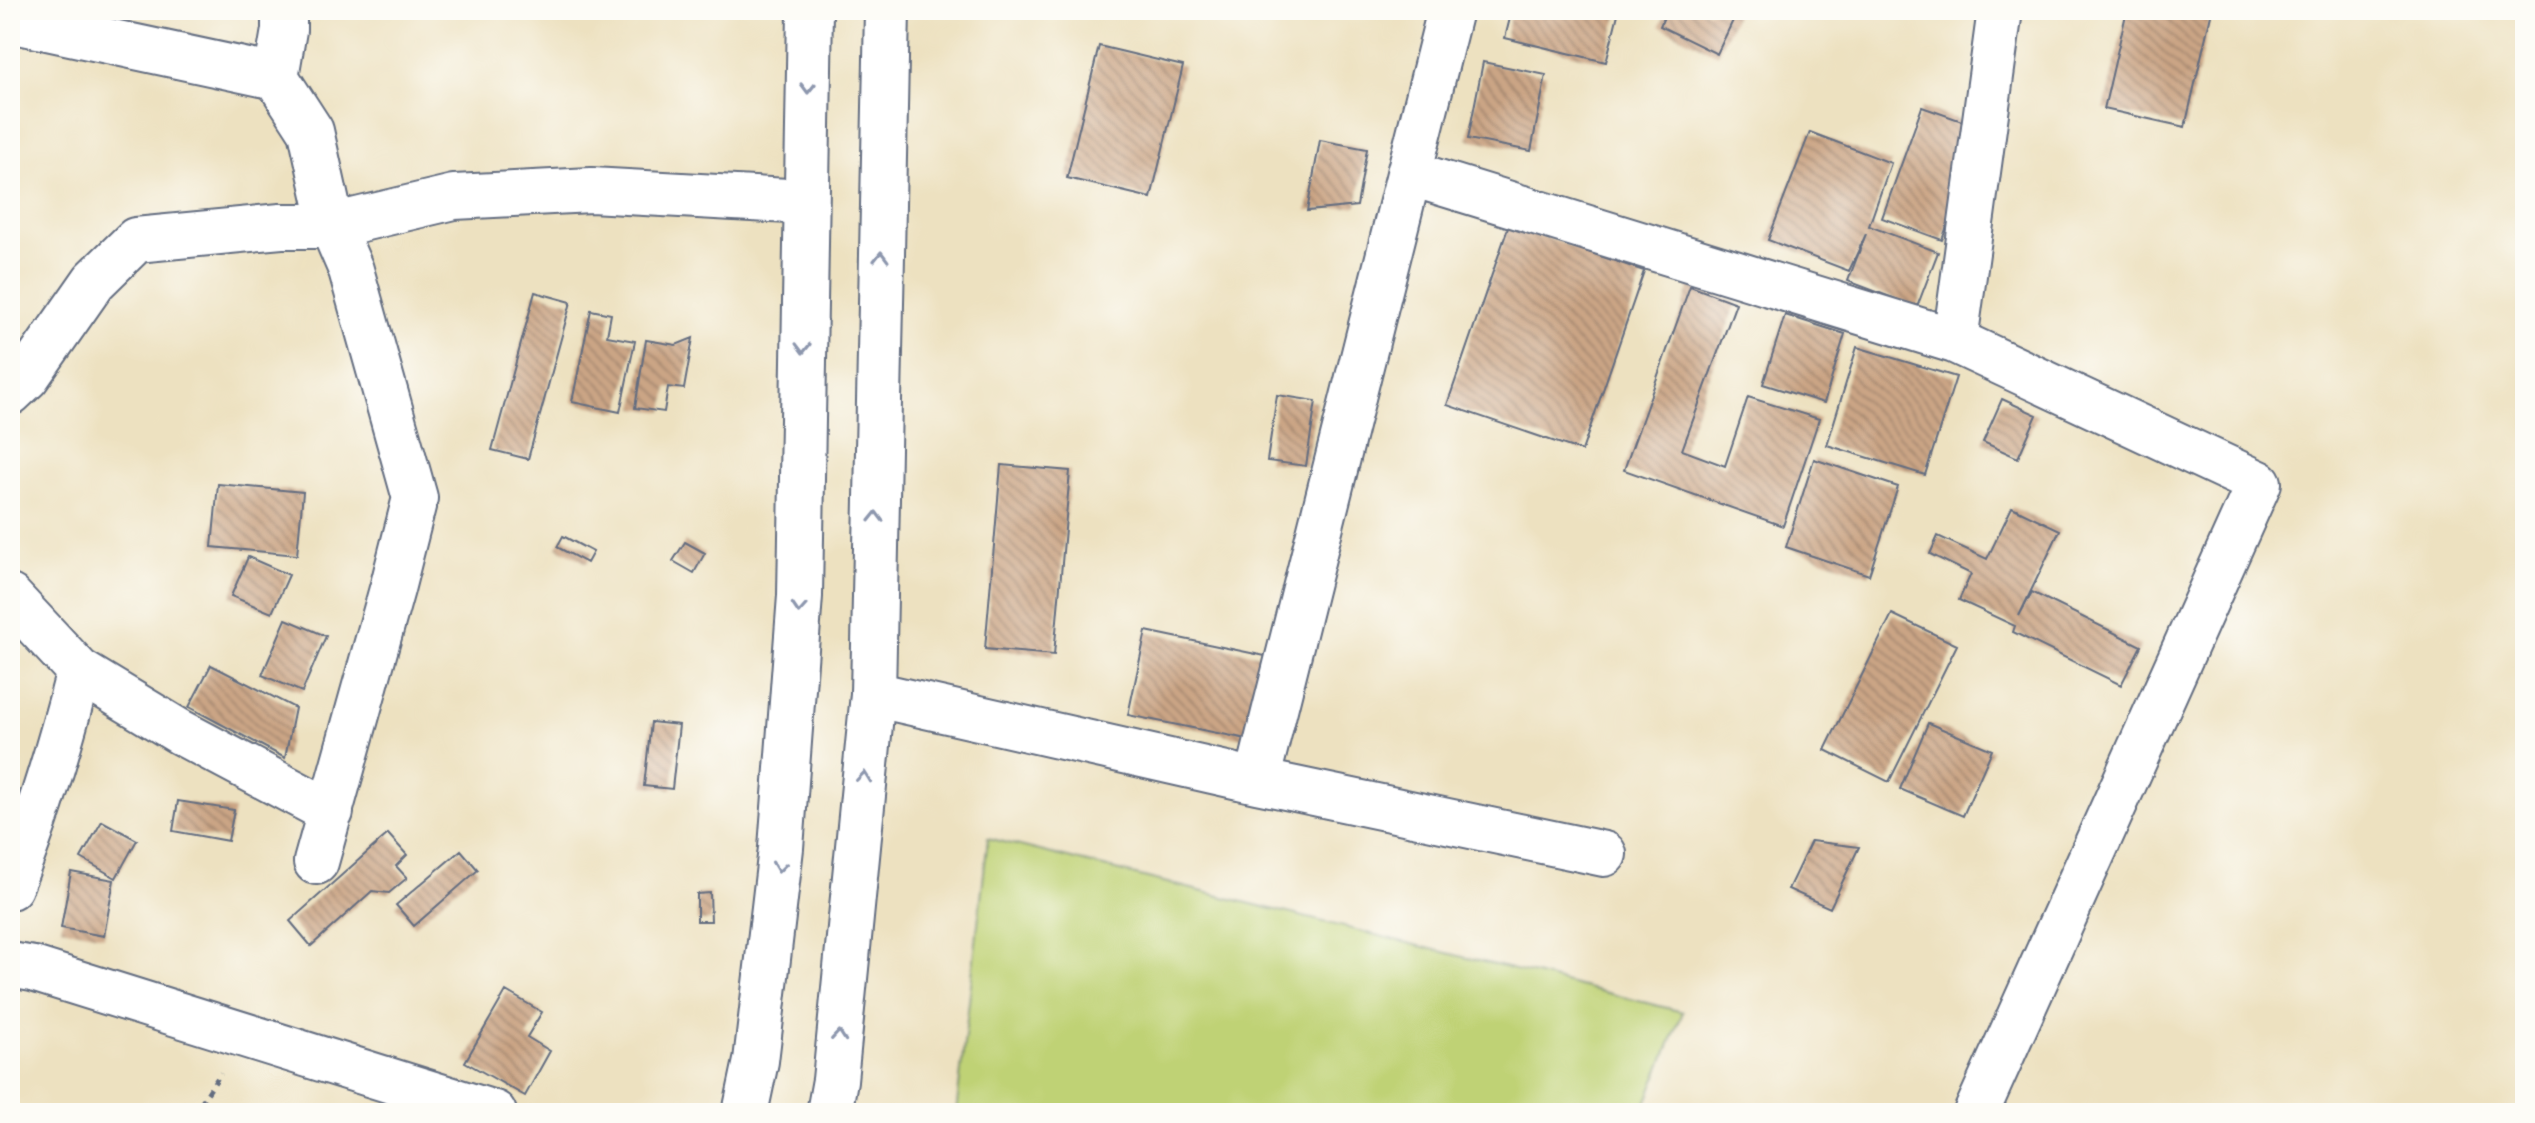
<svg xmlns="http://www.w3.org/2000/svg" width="2535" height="1123" font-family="Caveat,sans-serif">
<defs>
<pattern id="building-back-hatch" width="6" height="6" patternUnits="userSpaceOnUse" patternTransform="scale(2)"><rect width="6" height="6" fill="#cba585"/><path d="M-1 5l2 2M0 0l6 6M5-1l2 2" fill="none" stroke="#a48770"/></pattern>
</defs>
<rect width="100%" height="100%" fill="#fdfcf7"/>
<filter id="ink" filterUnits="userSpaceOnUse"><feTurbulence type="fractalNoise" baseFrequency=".0125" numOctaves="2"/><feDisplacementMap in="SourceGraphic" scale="16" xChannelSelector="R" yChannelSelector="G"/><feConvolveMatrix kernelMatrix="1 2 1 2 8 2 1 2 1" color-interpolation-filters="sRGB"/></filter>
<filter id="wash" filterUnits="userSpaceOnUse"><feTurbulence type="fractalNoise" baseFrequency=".006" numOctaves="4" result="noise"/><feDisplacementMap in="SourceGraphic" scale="32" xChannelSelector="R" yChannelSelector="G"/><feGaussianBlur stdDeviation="1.8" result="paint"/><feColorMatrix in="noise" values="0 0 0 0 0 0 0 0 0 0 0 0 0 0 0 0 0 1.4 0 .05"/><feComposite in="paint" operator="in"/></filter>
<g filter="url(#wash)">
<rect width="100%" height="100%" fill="#ede1c0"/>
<path fill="#bfd275" stroke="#6d806a" stroke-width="2" d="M988 838 1683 1012 1642 1113H956Z"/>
<g id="blocks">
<path fill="url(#building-back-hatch)" d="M1512 10H1619L1606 62 1505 38Z
M1667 10H1738L1717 54 1660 26Z
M2127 10H2212L2185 127 2104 109Z
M1099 46 1183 66 1151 198 1067 178Z
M1483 62 1546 75 1531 151 1468 139Z
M1922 107 1982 128 1942 240 1882 218Z
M1810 132 1891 163 1869 226 1938 252 1917 307 1848 281 1866 234 1849 271 1768 240Z
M1320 140 1367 149 1357 206 1307 211Z
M1509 225 1644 271 1582 451 1447 405Z
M1690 286 1736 303 1682 450 1725 466 1748 397 1819 419 1783 526 1624 470Z
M535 292 571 302 528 459 492 450Z
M591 310 611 314 607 336 635 341 620 412 572 402Z
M1785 315 1845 334 1824 403 1763 384Z
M693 338 684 389 668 387 664 412 635 408 646 340 676 345Z
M1857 347 1956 377 1925 475 1827 445Z
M1277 395 1316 401 1306 466 1267 461Z
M2002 399 2037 415 2018 458 1983 442Z
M1814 459 1898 487 1869 575 1786 547Z
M1001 465 1070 471 1054 655 985 649Z
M218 484 303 492 297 555 212 547Z
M2012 507 2060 530 2019 616 2032 592 2141 646 2121 685 2013 632 2015 626 1959 600 1971 574 1930 554 1938 536 1987 559Z
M563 536 593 552 587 563 557 547Z
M685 542 705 553 694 573 673 561Z
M248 557 289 575 272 613 231 596Z
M1892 614 1957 645 1889 782 1825 750Z
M286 619 326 636 302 692 262 675Z
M1146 631 1270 657 1252 740 1128 715Z
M211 665 295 708 285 758 189 707Z
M651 722 679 725 672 789 644 786Z
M1928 723 1992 750 1963 816 1900 789Z
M178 801 234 810 228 841 173 831Z
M102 821 137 840 116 878 81 858Z
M388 834 407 855 396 866 407 878 389 893 372 891 311 946 290 921Z
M1811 841 1859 847 1830 908 1788 889Z
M461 850 478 870 414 926 396 905Z
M71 872 114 880 104 936 61 928Z
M710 893 711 921H697V894Z
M506 991 542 1012 527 1037 550 1051 525 1096 465 1062Z"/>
</g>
</g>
<g filter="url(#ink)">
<use href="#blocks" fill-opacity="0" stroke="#646d80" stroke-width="2"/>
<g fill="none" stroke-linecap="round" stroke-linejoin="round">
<defs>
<path id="minor" d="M10 20 276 77 311 131 332 226 351 270 415 498 392 589 316 862
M276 77 284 30V10
M1409 173 1955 341 2259 483 1976 1113
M1955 341 2000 10
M10 393 27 377 94 281 136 240 281 226H332L454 197 591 190 806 202
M10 597 79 671 180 732 331 812
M873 694 1257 781 1604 854
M1257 781 1450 10
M10 887C39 817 60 745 79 671
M10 965 33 969 494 1113"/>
<path id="major" d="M745 1113 756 1061 781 848 800 596 810 10
M829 1113 835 1080 873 694 887 10"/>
</defs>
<use href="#minor" stroke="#646d80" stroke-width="48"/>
<use href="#major" stroke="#646d80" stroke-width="48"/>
<path stroke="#646d80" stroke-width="5" stroke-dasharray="6 6" stroke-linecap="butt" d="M194 1113 221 1073"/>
<use href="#minor" stroke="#fff" stroke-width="44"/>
<use href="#major" stroke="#fff" stroke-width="44"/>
</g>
<defs><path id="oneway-chevron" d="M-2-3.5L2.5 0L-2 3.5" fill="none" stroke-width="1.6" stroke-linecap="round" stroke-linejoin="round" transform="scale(2)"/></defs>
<g stroke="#8d97ae">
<use href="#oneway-chevron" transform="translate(808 88) rotate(91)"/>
<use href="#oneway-chevron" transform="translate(881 257) rotate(-89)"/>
<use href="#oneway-chevron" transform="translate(803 348) rotate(91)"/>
<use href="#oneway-chevron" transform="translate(876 517) rotate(-89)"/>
<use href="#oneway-chevron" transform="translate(799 608) rotate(94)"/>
<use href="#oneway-chevron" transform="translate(864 777) rotate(-84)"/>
<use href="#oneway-chevron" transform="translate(779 867) rotate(97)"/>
<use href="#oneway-chevron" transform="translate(839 1036) rotate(-85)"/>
</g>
</g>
<rect width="2535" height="1123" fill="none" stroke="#fdfcf7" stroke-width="40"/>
</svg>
